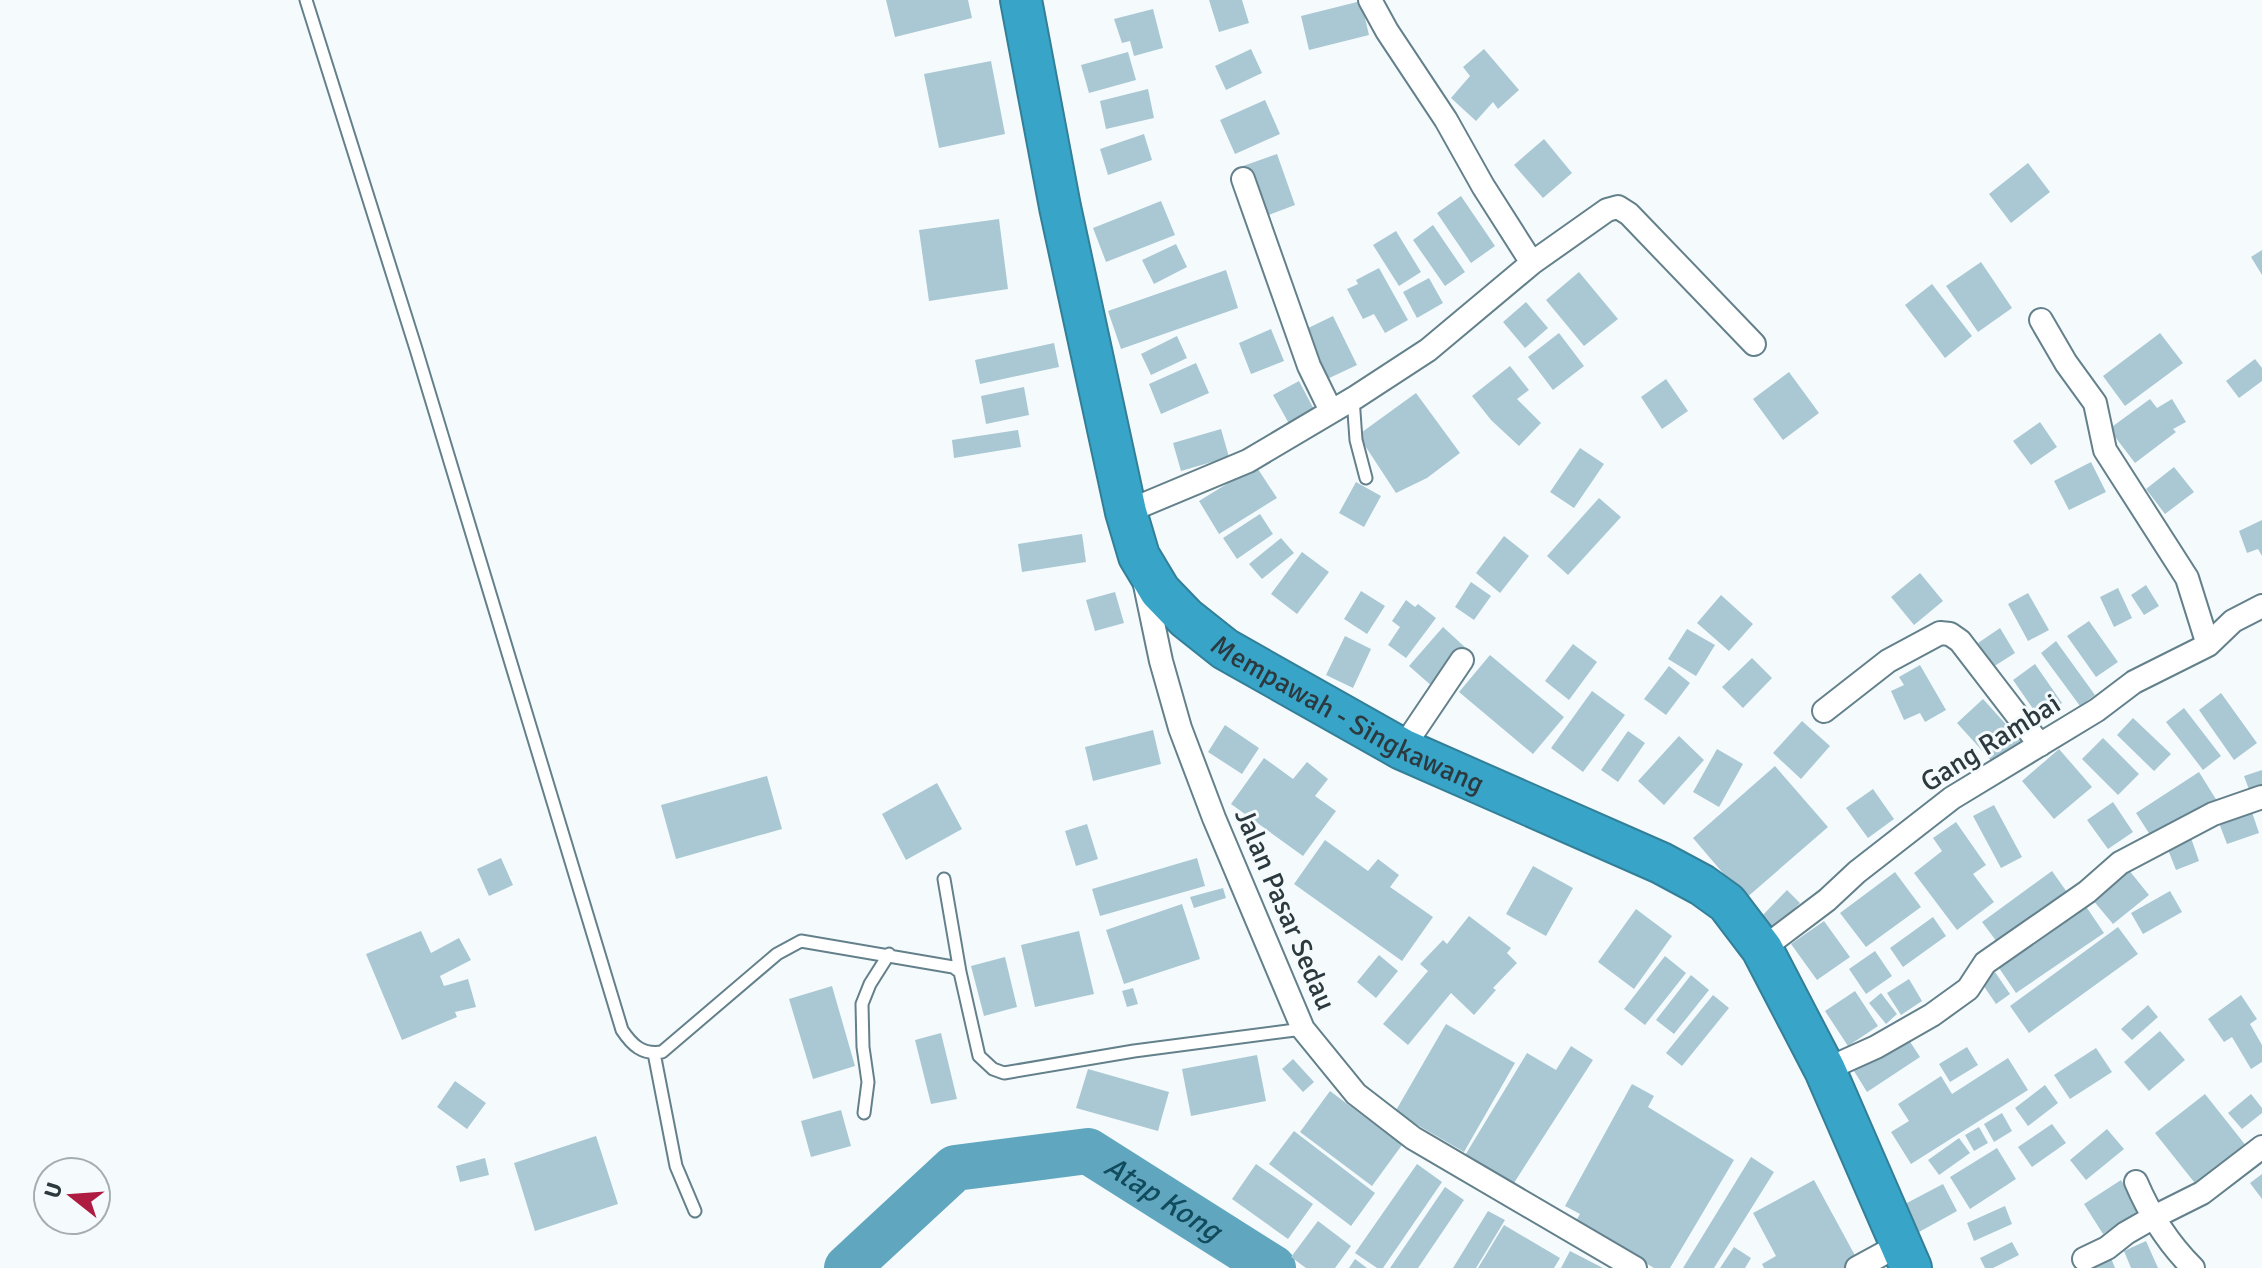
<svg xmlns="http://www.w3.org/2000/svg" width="2262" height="1268" font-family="Signika,sans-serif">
<rect width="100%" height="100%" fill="#f5fbfd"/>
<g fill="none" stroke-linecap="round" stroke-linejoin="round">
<path stroke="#61a6bf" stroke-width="46" id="s1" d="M847 1268 955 1168 1088 1151 1273 1268"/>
</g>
<path fill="#a9c8d4" d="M886 0H968L972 18 895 37Z
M1209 0H1242L1249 23 1219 32Z
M1361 1 1369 35 1309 50 1301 16Z
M1153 9 1163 48 1134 56 1130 41 1122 43 1114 19Z
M1251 49 1262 73 1226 90 1215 66Z
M1484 49 1519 90 1498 109 1493 102 1476 121 1451 98 1470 76 1463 67Z
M1128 52 1136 80 1089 93 1081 65Z
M991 61 1005 134 939 148 924 74Z
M1148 89 1154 118 1106 129 1100 101Z
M1265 100 1280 134 1235 154 1220 120Z
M1144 134 1152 160 1108 175 1100 149Z
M1544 139 1572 173 1543 198 1514 165Z
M1277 154 1295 205 1261 218 1243 166Z
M2028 163 2050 192 2011 223 1989 194Z
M1461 196 1495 246 1471 263 1437 213Z
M1161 201 1175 235 1106 262 1093 228Z
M999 219 1008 289 929 301 919 230Z
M1433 225 1465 272 1445 286 1413 240Z
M1396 231 1421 272 1399 286 1373 245Z
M1176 244 1187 267 1154 284 1142 260Z
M2262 250V275L2251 257Z
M1981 262 2012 308 1978 332 1946 286Z
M1379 268 1408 320 1385 333 1374 314 1363 319 1347 289 1358 284 1356 280Z
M1226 270 1238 308 1121 349 1108 311Z
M1579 272 1618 319 1584 346 1546 300Z
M1429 278 1443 303 1417 318 1403 292Z
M1932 284 1972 336 1945 358 1905 305Z
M1526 302 1548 328 1525 348 1503 322Z
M1333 316 1357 365 1323 381 1300 332Z
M1271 329 1284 361 1251 374 1239 343Z
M1559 333 1584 366 1553 390 1528 357Z
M2160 333 2183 363 2125 406 2103 376Z
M1177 336 1187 358 1151 375 1141 354Z
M1054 343 1059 367 980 384 975 360Z
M2255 359 2262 368V381L2239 398 2226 381Z
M1196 363 1209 393 1161 414 1149 384Z
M1510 366 1529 390 1517 399 1541 423 1519 446 1491 420 1472 396Z
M1789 372 1819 413 1783 440 1753 399Z
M1666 379 1688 411 1662 429 1641 397Z
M1299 381 1317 415 1292 429 1273 395Z
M1024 387 1029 415 986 424 981 396Z
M1416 393 1460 453 1427 478 1396 493 1358 435Z
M2150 399 2157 408 2172 399 2186 422 2173 429 2176 432 2135 463 2109 429Z
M2040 422 2057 447 2031 465 2013 441Z
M1221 429 1229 457 1181 471 1173 443Z
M1018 430 1021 447 954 458 952 440Z
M1580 448 1604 464 1574 508 1550 492Z
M2091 462 2106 492 2069 510 2054 481Z
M1256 466 1277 498 1219 534 1199 501Z
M2174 467 2194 492 2165 514 2146 489Z
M1356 482 1381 496 1364 527 1339 513Z
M1599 498 1621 517 1568 575 1547 556Z
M1260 514 1273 534 1237 559 1223 538Z
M2262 520V556L2258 549 2247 553 2239 531Z
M1082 534 1086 562 1022 572 1018 544Z
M1504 536 1529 556 1500 593 1476 573Z
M1281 538 1294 553 1262 579 1249 564Z
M1302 552 1329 572 1297 614 1271 594Z
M1920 573 1943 601 1914 625 1891 597Z
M1471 582 1491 596 1474 620 1455 607Z
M2146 585 2159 606 2144 615 2131 595Z
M2118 588 2132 618 2114 627 2100 597Z
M1361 591 1385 606 1367 634 1344 619Z
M1115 592 1124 623 1095 631 1086 600Z
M2028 593 2049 630 2028 641 2008 604Z
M1721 595 1753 624 1729 651 1697 623Z
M1406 600 1415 607 1418 604 1436 618 1406 658 1388 645 1400 627 1392 621Z
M2089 621 2118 662 2096 677 2067 636Z
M1443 627 1467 649 1433 687 1409 666Z
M2000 628 2015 653 1993 667 1978 643Z
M1687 629 1715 645 1696 676 1668 659Z
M1345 636 1371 649 1353 688 1326 675Z
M2056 641 2095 695 2080 706 2041 653Z
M1573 644 1597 662 1569 700 1545 681Z
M1490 655 1564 717 1533 754 1459 692Z
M1752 658 1772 678 1743 708 1722 687Z
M2035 664 2062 703 2040 719 2013 680Z
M1920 665 1946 710 1925 722 1920 713 1904 720 1891 691 1904 685 1899 677Z
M1669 666 1690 683 1666 715 1644 699Z
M1592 691 1625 715 1583 772 1551 748Z
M2221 693 2257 743 2234 760 2199 710Z
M1983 699 2022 742 1996 766 1957 723Z
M2184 708 2221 756 2203 770 2166 722Z
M2133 718 2171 754 2154 771 2117 735Z
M1802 721 1830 746 1801 779 1773 753Z
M1225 725 1259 748 1242 774 1208 752Z
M1153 730 1161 764 1093 781 1085 747Z
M1628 731 1645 743 1618 782 1601 770Z
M1679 736 1704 760 1664 805 1638 781Z
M2103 738 2139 774 2118 795 2082 759Z
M1717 749 1743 764 1719 807 1693 792Z
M2059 749 2092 787 2054 819 2022 781Z
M1264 758 1293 779 1307 762 1328 779 1315 796 1336 811 1303 856 1231 804Z
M1775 766 1828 827 1745 899 1693 838Z
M2262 770V792L2251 795 2244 776Z
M2199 772 2217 801 2154 841 2136 813Z
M767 776 782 829 676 859 661 805Z
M937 783 962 829 906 860 882 814Z
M1873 789 1894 819 1868 838 1846 808Z
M2113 802 2133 832 2108 849 2087 820Z
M1994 805 2022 857 2001 868 1973 816Z
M2252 812 2259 833 2227 844 2219 823Z
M1956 822 1986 865 1973 874 1994 902 1957 930 1914 873 1942 851 1933 838Z
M1087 824 1098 859 1076 866 1065 831Z
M2189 832 2199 861 2176 870 2165 842Z
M1325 840 1368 871 1378 859 1399 875 1390 887 1433 917 1402 961 1294 884Z
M501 858 513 885 489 896 477 869Z
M1197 858 1205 886 1100 916 1092 889Z
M1533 866 1573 888 1546 936 1506 914Z
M2128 869 2149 895 2113 924 2092 899Z
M2052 871 2069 895 2000 946 1982 922Z
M1895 872 1921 907 1866 947 1840 913Z
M1223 888 1226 898 1194 908 1190 897Z
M1787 890 1800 903 1772 932 1759 919Z
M2170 891 2182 912 2143 934 2131 913Z
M1182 904 1200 959 1124 984 1106 930Z
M2085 905 2104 933 2016 993 1997 965Z
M1636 909 1672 936 1634 989 1598 962Z
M1469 916 1511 948 1507 953 1517 963 1493 988 1496 990 1474 1015 1451 993 1408 1045 1383 1024 1428 971 1420 964 1443 940 1447 944Z
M1933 917 1946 936 1903 967 1890 948Z
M1824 921 1850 957 1817 980 1791 944Z
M2118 927 2138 954 2029 1033 2010 1006Z
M421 931 431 953 459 938 471 960 440 976 444 986 468 979 476 1007 455 1012 457 1017 402 1040 366 954Z
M1079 931 1094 994 1035 1007 1021 945Z
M1875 951 1892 976 1866 994 1849 969Z
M1379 955 1398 971 1376 998 1357 982Z
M1665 956 1686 973 1645 1025 1624 1009Z
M1005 957 1017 1007 984 1016 971 966Z
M1995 972 2010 994 1996 1004 1981 982Z
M1691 975 1709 990 1674 1034 1656 1020Z
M1909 979 1922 1001 1901 1015 1887 993Z
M832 986 855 1066 813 1079 789 999Z
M1133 988 1138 1004 1127 1007 1122 991Z
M1855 991 1878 1026 1848 1046 1825 1011Z
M1881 993 1897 1014 1886 1024 1869 1003Z
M1713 995 1729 1008 1682 1066 1666 1053Z
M2241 995 2257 1019 2250 1024 2262 1045V1062L2251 1069 2232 1037 2224 1042 2208 1019Z
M2148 1005 2158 1017 2132 1040 2121 1029Z
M1446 1024 1515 1063 1464 1152 1395 1112Z
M2160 1031 2185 1060 2149 1091 2124 1062Z
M941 1033 957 1099 931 1104 915 1040Z
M1907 1037 1920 1057 1867 1092 1854 1071Z
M1571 1046 1593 1060 1512 1186 1464 1157 1527 1053 1556 1070Z
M1967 1047 1978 1065 1950 1082 1939 1064Z
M2096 1048 2112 1072 2070 1099 2054 1075Z
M1257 1055 1266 1101 1191 1116 1182 1069Z
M2008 1058 2028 1090 1911 1164 1891 1132 1909 1121 1898 1104 1941 1076 1952 1094Z
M1293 1059 1314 1082 1303 1092 1282 1069Z
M1088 1069 1169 1092 1158 1131 1076 1108Z
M455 1081 486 1103 467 1129 437 1107Z
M1632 1084 1654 1096 1648 1107 1734 1160 1670 1268H1654L1576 1221 1580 1214 1565 1206Z
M2045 1085 2058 1103 2028 1126 2015 1108Z
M1330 1091 1402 1145 1372 1186 1300 1132Z
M2205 1094 2247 1147 2198 1187 2155 1133Z
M2251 1094 2262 1108V1113L2242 1129 2228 1113Z
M841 1110 851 1146 811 1157 801 1121Z
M2002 1113 2012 1131 1994 1142 1984 1124Z
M2052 1124 2066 1143 2032 1167 2018 1147Z
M1979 1127 1988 1143 1974 1151 1965 1135Z
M2107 1129 2124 1149 2086 1180 2070 1160Z
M1294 1131 1375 1193 1351 1226 1269 1164Z
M596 1136 618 1204 535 1231 514 1163Z
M1959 1138 1970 1153 1939 1175 1928 1160Z
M1997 1148 2016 1179 1970 1209 1950 1177Z
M1751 1157 1774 1172 1714 1268H1683Z
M485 1158 489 1175 460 1182 456 1166Z
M1256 1164 1313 1204 1288 1239 1232 1199Z
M1417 1164 1442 1182 1383 1268H1377L1355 1253Z
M2262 1174V1199L2250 1183Z
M1814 1180 1858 1261 1846 1268H1764L1762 1264 1776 1256 1753 1213Z
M2121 1180 2140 1210 2103 1234 2084 1204Z
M1943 1184 1957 1211 1919 1232 1905 1204Z
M1445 1187 1464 1200 1418 1268H1390Z
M2005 1206 2012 1224 1974 1241 1967 1223Z
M1488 1211 1505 1220 1476 1268H1453Z
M1318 1221 1351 1246 1335 1268H1306L1291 1257Z
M1504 1225 1560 1258 1554 1268H1478Z
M2146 1241 2158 1268H2131L2124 1251Z
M2012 1242 2019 1255 1993 1268H1985L1980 1258Z
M1734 1247 1751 1258 1745 1268H1720Z
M1570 1251 1603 1268H1561Z
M2111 1258 2115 1268H2088Z
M1355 1259 1367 1268H1349Z"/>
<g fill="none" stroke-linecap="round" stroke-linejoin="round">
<defs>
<path id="lane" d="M306 0 416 349 622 1030C632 1045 642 1055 662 1052L777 954 801 941 953 967 960 972 979 1056 993 1069 1004 1073 1134 1051 1303 1029
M1353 398 1356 440 1366 478
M944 879 960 972
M654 1053 676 1166 695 1211
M864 1113 868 1082 863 1047 862 1004 870 984 889 954"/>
<path id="street" d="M1243 179 1309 366 1331 411
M1532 263 1607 210 1618 207 1629 214 1754 344
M2041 320 2066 363 2095 403 2105 450 2187 578 2208 645
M1126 512 1248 461 1356 397 1428 350 1532 263 1483 186 1446 120 1387 31 1370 0
M1144 580 1161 661 1180 728 1214 818 1303 1029 1356 1094 1413 1138 1635 1268
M1824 711 1888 661 1940 633 1950 634 1960 641 2040 745
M1402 749 1462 660
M1762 949 1827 900 1857 872 1952 798 2097 710 2134 682 2208 645 2233 621 2262 606
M1825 1070 1876 1047 1932 1015 1968 989 1985 963 2087 892 2120 863 2213 814 2262 797
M2136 1182C2150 1215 2168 1243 2193 1268
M2084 1259 2107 1248 2126 1233 2154 1217 2202 1193 2262 1147
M1857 1268 1901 1244"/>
<g id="highway">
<path id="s2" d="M1021 0 1060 207 1126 512 1139 556 1160 591 1186 618 1225 649 1402 749 1661 863 1702 885 1727 903 1762 949 1825 1070 1911 1268"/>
</g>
</defs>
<use href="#lane" stroke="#63808b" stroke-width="15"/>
<use href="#street" stroke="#63808b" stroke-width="26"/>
<use href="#highway" stroke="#337f98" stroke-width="44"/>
<use href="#lane" stroke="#fff" stroke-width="11"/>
<use href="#street" stroke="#fff" stroke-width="22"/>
<use href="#highway" stroke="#37a4c8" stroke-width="40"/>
</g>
<g text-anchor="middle" stroke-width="6" stroke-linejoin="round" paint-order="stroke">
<g font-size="28" fill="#2c393e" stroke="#f5fbfd">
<text dy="10" stroke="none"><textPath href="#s2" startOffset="836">Mempawah - Singkawang</textPath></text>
<text transform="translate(1990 742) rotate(-32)" y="10">Gang Rambai</text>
<text transform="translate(1286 909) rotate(67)" y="10">Jalan Pasar Sedau</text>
</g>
<g font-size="30" font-style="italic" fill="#114c5e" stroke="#f5fbfd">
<text dy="10" stroke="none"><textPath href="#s1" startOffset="370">Atap Kong</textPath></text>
</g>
</g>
<g transform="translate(72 1196) rotate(287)"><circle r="38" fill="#f5fbfd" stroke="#a5adb1" stroke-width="2"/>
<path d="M0-6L14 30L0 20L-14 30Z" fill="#af1c42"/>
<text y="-12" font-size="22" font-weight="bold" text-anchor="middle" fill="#2c393e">U</text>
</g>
</svg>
